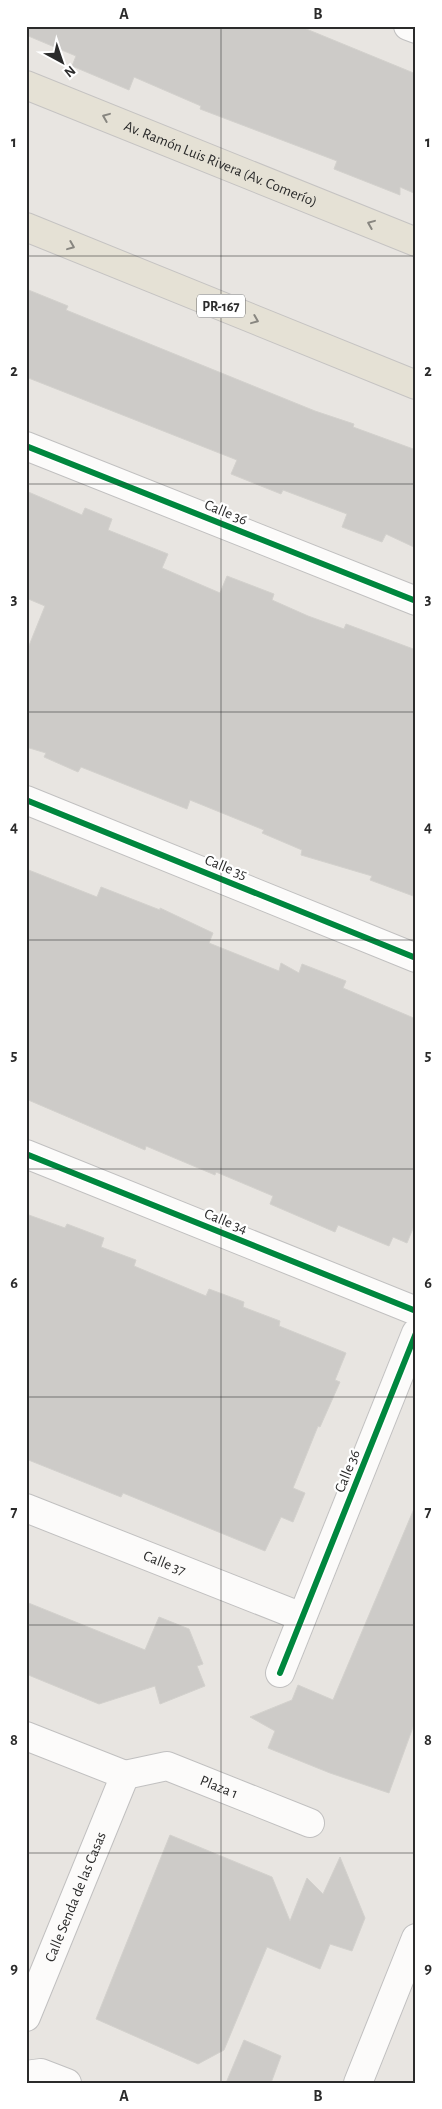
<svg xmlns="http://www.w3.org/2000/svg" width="442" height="2109" font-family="'Alegreya Sans',sans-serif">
<rect width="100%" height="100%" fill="#e8e5e1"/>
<path fill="#cdcbc8" stroke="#d3d1cd" d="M26 26H299L416 74V194L400 187V195L334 169 337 161 200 109 201 106 134 77 129 90 72 66 76 56 26 35Z
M26 289 68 306 66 310 315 411 354 424 353 427 416 450V548L386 534 382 542 342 527 347 514 283 490 281 494 231 474 237 460 26 377Z
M26 491 82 515 85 508 112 519 108 530 168 554 162 568 220 593 227 576 274 594 272 600 308 616 344 629 346 624 416 650V897L370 880 372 876 301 855 302 850 262 833 264 830 190 800 187 809 81 767 78 772 44 757 46 753 26 747V653L45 606 26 598Z
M26 869 97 897 101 887 160 910V908L213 933 209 943 279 971 281 963 299 973 302 964 346 981 343 988 416 1019V1221L407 1243 393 1237 389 1246 338 1225 335 1232 270 1204 273 1196 216 1172 215 1175 146 1146 145 1150 26 1099Z
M26 1214 65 1228 67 1224 104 1238 101 1247 136 1260 134 1266 206 1296 209 1289 244 1302 243 1307 280 1321 279 1326 346 1353 335 1380 340 1382 320 1427 318 1426 293 1488 305 1493 293 1522 281 1517 265 1551 123 1493 121 1497 26 1459Z
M416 1504V1719L389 1793 330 1773 268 1748 275 1731 250 1717 292 1700 298 1685 333 1700Z
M26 1602 145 1650 159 1617 189 1629 203 1664 197 1666 205 1686 160 1704 155 1686 99 1704 26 1674Z
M170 1835 272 1877 290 1921 307 1878 323 1894 340 1857 365 1918 352 1951 330 1944 320 1969 267 1947 224 2050 198 2064 96 2019Z
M244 2040 281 2056 271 2083H226Z"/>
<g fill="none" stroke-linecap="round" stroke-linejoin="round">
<defs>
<g id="minor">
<path d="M408 26 416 29"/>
<path d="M26 446 416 601"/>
<path d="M26 800 416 958"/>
<path d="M26 1154 416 1311"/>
<path id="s1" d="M26 1508 302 1617"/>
<path d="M280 1673 416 1333"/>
<path d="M26 1736 125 1775"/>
<path id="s2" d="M125 1775 167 1766 310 1823"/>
<path id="s3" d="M26 2017 125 1775"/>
<path d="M26 2075 41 2073 67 2083"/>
<path d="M358 2083 416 1938"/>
</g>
<g id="major">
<path id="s4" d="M26 85 416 242"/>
<path d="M26 227 416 385"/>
</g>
</defs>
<use href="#minor" stroke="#c1c0c0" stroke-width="30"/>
<use href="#major" stroke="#c5c3c2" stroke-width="30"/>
<use href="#minor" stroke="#fcfbfa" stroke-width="28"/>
<use href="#major" stroke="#e5e1d5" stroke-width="28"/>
<defs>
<path id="cycleway" d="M26 446 416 601
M26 800 416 958
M26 1154 416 1311
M280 1673 416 1333"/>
</defs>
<use href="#cycleway" stroke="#fff" stroke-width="9"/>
<use href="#cycleway" stroke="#00873e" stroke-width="6"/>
</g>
<defs><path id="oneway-chevron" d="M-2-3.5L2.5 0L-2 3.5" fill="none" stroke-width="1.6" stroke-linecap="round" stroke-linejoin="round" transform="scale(1.25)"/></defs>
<g stroke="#888680">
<use href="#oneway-chevron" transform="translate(106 117) rotate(-158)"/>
<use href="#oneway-chevron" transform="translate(371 224) rotate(-158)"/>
<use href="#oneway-chevron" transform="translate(71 246) rotate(22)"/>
<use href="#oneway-chevron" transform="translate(255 320) rotate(22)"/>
</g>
<path fill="none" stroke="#2b2b2b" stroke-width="1" stroke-opacity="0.55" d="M221 26V2083M26 256H416M26 484H416M26 712H416M26 940H416M26 1169H416M26 1397H416M26 1625H416M26 1853H416"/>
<g text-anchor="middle" stroke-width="4.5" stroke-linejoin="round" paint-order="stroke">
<rect fill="#fff" stroke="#6b6b6b" stroke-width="1" x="197" y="294.5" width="48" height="23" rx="4"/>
<g font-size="14" font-weight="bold" fill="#2b2b2b">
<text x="221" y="311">PR-167</text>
</g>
<g font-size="15" fill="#2b2b2b" stroke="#fff">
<text dy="5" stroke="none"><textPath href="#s4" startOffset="210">Av. Ramón Luis Rivera (Av. Comerío)</textPath></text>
<text transform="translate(226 512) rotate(22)" y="5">Calle 36</text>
<text transform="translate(226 867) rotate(22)" y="5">Calle 35</text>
<text transform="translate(226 1221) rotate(22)" y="5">Calle 34</text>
<text transform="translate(347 1471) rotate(-68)" y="5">Calle 36</text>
<text dy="5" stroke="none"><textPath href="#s1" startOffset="149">Calle 37</textPath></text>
<text dy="5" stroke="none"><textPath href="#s2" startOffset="99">Plaza 1</textPath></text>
<text dy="5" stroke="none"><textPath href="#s3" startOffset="130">Calle Senda de las Casas</textPath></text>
</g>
</g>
<rect width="442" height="2109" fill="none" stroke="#ffffff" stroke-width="55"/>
<g transform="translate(62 62) rotate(140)" stroke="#ffffff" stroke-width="4" paint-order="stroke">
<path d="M0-4L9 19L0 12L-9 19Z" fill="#2b2b2b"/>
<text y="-8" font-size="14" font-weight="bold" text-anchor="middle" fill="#2b2b2b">N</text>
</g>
<rect x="28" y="28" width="386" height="2054" fill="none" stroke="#2b2b2b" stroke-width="2"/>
<g font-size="16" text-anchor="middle" font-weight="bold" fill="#2b2b2b">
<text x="124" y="19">A</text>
<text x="318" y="19">B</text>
<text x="14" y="147">1</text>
<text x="428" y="147">1</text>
<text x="14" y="376">2</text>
<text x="428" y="376">2</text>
<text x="14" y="604">3</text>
<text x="428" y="604">3</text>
<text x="14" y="832">4</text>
<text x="428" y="832">4</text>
<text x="14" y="1060">5</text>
<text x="428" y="1060">5</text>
<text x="14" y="1288">6</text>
<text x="428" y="1288">6</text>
<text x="14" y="1517">7</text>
<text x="428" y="1517">7</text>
<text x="14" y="1745">8</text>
<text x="428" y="1745">8</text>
<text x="14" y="1973">9</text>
<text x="428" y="1973">9</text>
<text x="124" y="2101">A</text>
<text x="318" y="2101">B</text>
</g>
</svg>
